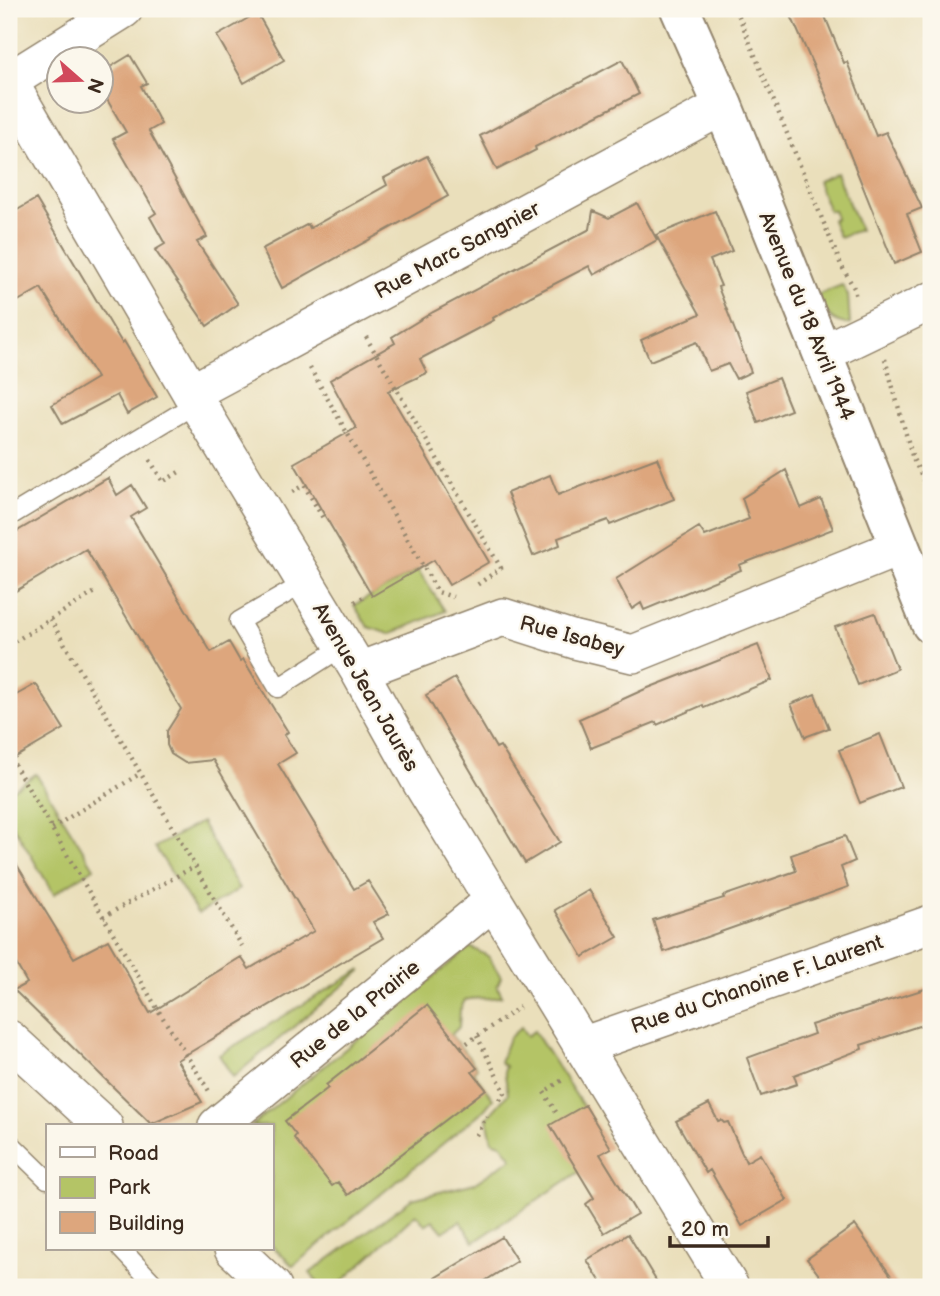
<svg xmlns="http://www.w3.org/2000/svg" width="940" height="1296" font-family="'Balsamiq Sans',sans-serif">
<rect width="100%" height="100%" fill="#fbf7ec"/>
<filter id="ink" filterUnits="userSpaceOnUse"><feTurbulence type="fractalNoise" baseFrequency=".0143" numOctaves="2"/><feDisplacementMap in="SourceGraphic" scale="14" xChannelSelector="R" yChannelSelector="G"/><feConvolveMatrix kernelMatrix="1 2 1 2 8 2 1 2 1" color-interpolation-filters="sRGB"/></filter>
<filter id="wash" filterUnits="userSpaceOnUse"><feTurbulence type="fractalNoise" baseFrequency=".00686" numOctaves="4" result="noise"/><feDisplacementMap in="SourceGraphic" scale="28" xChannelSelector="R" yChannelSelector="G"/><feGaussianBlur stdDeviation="1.57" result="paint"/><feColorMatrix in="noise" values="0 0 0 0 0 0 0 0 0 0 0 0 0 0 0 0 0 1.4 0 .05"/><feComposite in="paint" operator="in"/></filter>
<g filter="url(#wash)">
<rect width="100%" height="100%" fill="#eadfbb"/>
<path fill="#b4c466" stroke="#787742" stroke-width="2" d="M836 173 860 230 839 237 832 220 836 218 833 210 829 211 817 181Z
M842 285 848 295 850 324C831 324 824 311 817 295Z
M418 570 445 611 390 634 368 627 354 605Z
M36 774 94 868 54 894 9 819V792Z
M201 822 239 889 198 914 155 847Z
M470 947 488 956 501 977 497 986 502 996C486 1001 479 996 465 1000L460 1010 459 1027 451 1035 477 1068 473 1072 493 1099 484 1110 293 1266 271 1245V1126H251Z
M360 970 361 971 233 1077 219 1055Z
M521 1027 527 1036 534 1031 583 1106 579 1172 474 1242 460 1221 443 1232 433 1220 425 1225 416 1214 336 1287H321L310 1273 412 1199 475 1183 512 1158 501 1144 492 1141 487 1118 508 1094 504 1068 506 1067 500 1062 509 1038Z"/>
<g id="blocks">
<path fill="#dda67d" d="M788 9H822L844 63 847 62 876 136 886 132 922 208 907 214 922 252 894 264 824 90Z
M257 13 284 60 244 83 217 36Z
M130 55 147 83 141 86 161 124 149 131 207 237 197 242 238 304 207 326 155 250 165 244 150 217 156 213 113 139 126 132 102 91V72Z
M622 60 639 94 535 147 536 150 497 170 480 136Z
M427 156 448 196 282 288 262 249 308 224 310 228 387 185 384 178Z
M36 199 122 343 124 341 157 397 127 414 117 395 63 424 52 405 97 378 41 288 18 301 9 285V215Z
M637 203 657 240 594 275 589 266 531 296 493 318 494 320 420 359 427 373 388 391 489 562 449 585 434 560 372 596 294 463 356 428 330 380 395 343 392 337 433 312 590 229 593 211 609 218Z
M715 211 732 251 710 260 721 286 718 287 751 372 736 379 728 364 709 371 697 342 650 361 641 340 700 314 656 235Z
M778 378 791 410 758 423 746 391Z
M657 458 674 499 610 525 608 520 558 538 560 545 533 556 507 493 550 475 558 495Z
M786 470 801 508 821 499 833 529 739 565 741 570 644 610 641 603 632 609 616 579 699 527 705 536 749 519 742 498Z
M108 478 117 495 132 485 146 508 131 517 211 652 229 642 240 661 243 659 288 732 284 735 296 753 278 764 354 889 368 881 389 914 373 922 383 938 177 1060 202 1102 151 1124 14 990 27 983 9 951V852L74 958 108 940 150 1013 241 957 249 969 314 931 213 760 185 763 171 754 167 745V731L181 709 86 549 9 595V536Z
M875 613 897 669 858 685 835 627Z
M758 645 772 680 704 708 703 705 657 725 656 722 591 748 579 719 643 690Z
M455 678 496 748 500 746 560 842 525 863 426 695Z
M36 684 64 729 9 761V699Z
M815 694 829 728 805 737 791 704Z
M880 734 901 787 860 803 839 750Z
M845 836 855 861 841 867 848 887 664 952 653 920 724 898 723 896 796 871 791 855Z
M589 890 618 937 583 957 555 910Z
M931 987V1022L861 1045 862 1049 794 1075 797 1084 761 1096 747 1058 814 1034 811 1025Z
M427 1005 477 1068 472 1072 486 1089 348 1195 338 1182 332 1186 294 1138 296 1135 285 1121 328 1088 326 1085Z
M709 1104 718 1121 721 1120 724 1123 728 1122 746 1162 760 1154 787 1200 742 1226 710 1170 706 1173 676 1121Z
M585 1105 611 1148 600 1154 637 1214 604 1233 586 1204 594 1198 550 1125Z
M855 1225 899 1287H828L807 1259Z
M628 1234 660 1287H604L587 1260Z
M502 1237 517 1261 475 1287H420Z"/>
</g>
</g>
<g filter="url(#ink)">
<use href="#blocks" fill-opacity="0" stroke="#92846c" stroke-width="2"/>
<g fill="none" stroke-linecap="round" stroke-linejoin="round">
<defs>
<path id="lane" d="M10 516 197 403
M305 583 239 621 278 688 344 646
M9 1142 47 1179
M121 1249 157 1287"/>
<path id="street" d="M9 81 124 9
M9 82 197 403 359 671 421 782 730 1287
M823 353 931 301
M191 393 723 106
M359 671 503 617 575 640 633 654 900 547
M9 1039 104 1126
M582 1046 931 924
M217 1126 493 901
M233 1249 273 1287"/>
<path id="secondary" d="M680 9 723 106 931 624"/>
</defs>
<use href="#lane" stroke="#92846c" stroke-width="21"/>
<use href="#street" stroke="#92846c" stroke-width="40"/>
<use href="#secondary" stroke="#92846c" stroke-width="42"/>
<path stroke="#92846c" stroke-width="4.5" stroke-dasharray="2 5" stroke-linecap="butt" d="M736 9 841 265 854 288 856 299
M366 337 501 568 474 587
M885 359 913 459 931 493
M310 368 435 587 438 592 453 597
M150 460 163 482 179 472
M292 492 304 485 324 520
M355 602 367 595
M50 619 242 946
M9 645 97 591
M14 764 158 1010 209 1091
M52 828 141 773
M103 917 195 866
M9 977 13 981
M477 1036 505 1093 499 1101
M461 1047 520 1007
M556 1112 544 1092 564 1079
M476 1135 487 1116"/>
<use href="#lane" stroke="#fff" stroke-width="18"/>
<use href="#street" stroke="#fff" stroke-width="37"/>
<use href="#secondary" stroke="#fff" stroke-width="38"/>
</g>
</g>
<g text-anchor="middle" stroke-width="5" stroke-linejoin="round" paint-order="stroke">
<g font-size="21" fill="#3b2a1e" stroke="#fbf7ec">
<text transform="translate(457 250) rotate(-28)" y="7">Rue Marc Sangnier</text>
<text transform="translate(807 316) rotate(68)" y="7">Avenue du 18 Avril 1944</text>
<text transform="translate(572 636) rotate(15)" y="7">Rue Isabey</text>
<text transform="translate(366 687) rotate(60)" y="7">Avenue Jean Jaurès</text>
<text transform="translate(757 984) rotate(-19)" y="7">Rue du Chanoine F. Laurent</text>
<text transform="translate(355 1014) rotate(-39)" y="7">Rue de la Prairie</text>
</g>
</g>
<rect width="940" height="1296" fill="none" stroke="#fbf7ec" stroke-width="35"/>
<rect x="46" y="1124" width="228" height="126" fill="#fbf7ec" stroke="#aea59a" stroke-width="2"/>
<rect x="60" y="1147" width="35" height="10" fill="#ffffff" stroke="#aea59a" stroke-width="2"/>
<text x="108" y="1160" font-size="21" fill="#3b2a1e">Road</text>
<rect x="60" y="1177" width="35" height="21" fill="#b4c466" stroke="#aea59a" stroke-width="2"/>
<text x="108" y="1194" font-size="21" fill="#3b2a1e">Park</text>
<rect x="60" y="1212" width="35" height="21" fill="#dda67d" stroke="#aea59a" stroke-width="2"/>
<text x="108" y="1230" font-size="21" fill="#3b2a1e">Building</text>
<g transform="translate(80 80) rotate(110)"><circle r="33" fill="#fbf7ec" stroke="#aea59a" stroke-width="2"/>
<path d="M0-5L12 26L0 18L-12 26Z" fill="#d1495b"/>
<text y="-10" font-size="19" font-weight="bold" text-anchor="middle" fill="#3b2a1e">N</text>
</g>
<path d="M670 1236v10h98v-10" fill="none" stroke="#3b2a1e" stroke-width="3.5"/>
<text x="681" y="1236" font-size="21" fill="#3b2a1e" stroke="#fbf7ec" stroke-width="5" paint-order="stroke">20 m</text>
</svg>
